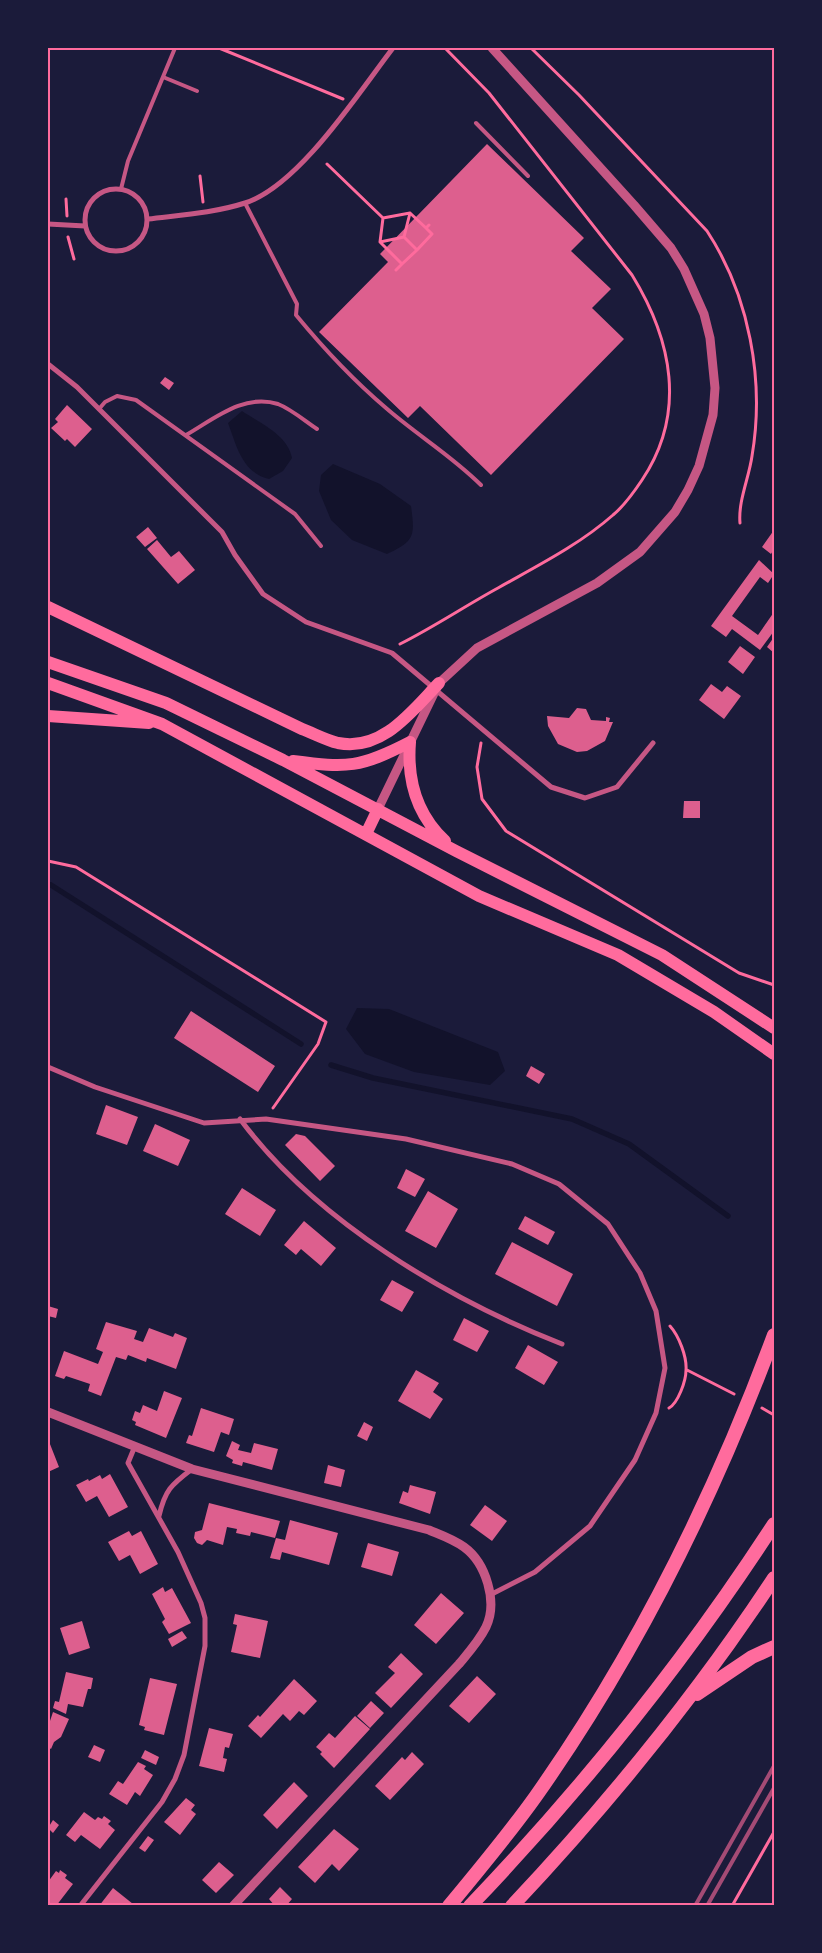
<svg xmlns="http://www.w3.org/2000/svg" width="822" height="1953" font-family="'DM Sans',sans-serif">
<rect width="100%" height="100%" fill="#1b1b3a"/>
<path fill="#12122b" d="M242 411C260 423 288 435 292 458L283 471 269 479C242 472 237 447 228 423Z
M333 464 380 484 411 506C415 536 415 541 387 554L352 540 331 520 319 491 321 475Z
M357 1008 389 1009 498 1052 505 1071 490 1085 414 1072 365 1054 346 1029Z"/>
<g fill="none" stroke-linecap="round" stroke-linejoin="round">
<path stroke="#12122b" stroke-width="5.5" d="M51 885 301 1044
M331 1065 373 1078 572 1119 629 1144 728 1216"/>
</g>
<path fill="#dd5f8e" d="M487 144 584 238 571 251 611 289 592 308 624 339 491 475 420 406 408 418 319 332 388 262 380 254Z
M165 377 174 383 169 390 160 383Z
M67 405 92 429 75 447 67 439 65 441 51 428 58 422 55 419Z
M148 527 157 538 145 547 136 537Z
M774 530V549L771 554 762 547Z
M157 540 171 557 179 551 195 570 178 584 147 549Z
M759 560 774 574 768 583 760 577 732 616 758 635 774 612V631L760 650 732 629 726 637 711 626Z
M774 637V653L767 647Z
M740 646 755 657 743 674 728 662Z
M711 684 722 692 727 686 741 696 724 719 699 700Z
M577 708 586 709 591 720 606 721V717L610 718 609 722H613L605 741 587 751 577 752 558 744 548 726 547 716 569 718Z
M684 801H700V818H683Z
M191 1011 275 1066 258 1092 174 1038Z
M531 1066 545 1074 539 1084 526 1076Z
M106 1105 138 1117 127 1145 96 1134Z
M155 1124 190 1140 178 1166 143 1151Z
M296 1134 305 1136 335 1166 320 1181 285 1145Z
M406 1169 425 1179 415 1197 397 1188Z
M242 1188 276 1210 260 1236 225 1214Z
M428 1191 458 1209 436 1248 405 1231Z
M525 1216 555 1232 548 1245 518 1229Z
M304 1221 336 1248 321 1266 301 1249 296 1255 284 1245Z
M512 1242 573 1274 557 1306 495 1274Z
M392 1280 414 1292 402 1312 380 1300Z
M48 1306 58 1309 56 1318 48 1316Z
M464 1318 489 1331 477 1352 453 1340Z
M106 1322 137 1331 134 1339 143 1342 149 1328 173 1337 175 1333 187 1338 176 1369 147 1358 146 1362 128 1355 126 1360 116 1357 101 1396 88 1391 90 1384 66 1376 64 1379 55 1376 64 1351 98 1364 103 1352 96 1349Z
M528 1345 558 1362 544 1385 515 1368Z
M416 1370 439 1383 433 1392 443 1399 430 1419 398 1401Z
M164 1391 182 1398 166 1438 135 1425 136 1422 132 1420 135 1411 140 1413 143 1405 157 1411Z
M201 1408 234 1419 229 1435 221 1432 214 1452 186 1443 189 1435 192 1436Z
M364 1422 373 1427 367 1441 357 1436Z
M48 1439 59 1467 48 1472Z
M232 1441 240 1445 238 1450 251 1453 254 1443 278 1449 272 1470 243 1462 242 1466 232 1463 233 1460 226 1456Z
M328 1465 345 1470 341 1487 324 1483Z
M110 1474 128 1507 109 1517 97 1496 86 1502 76 1485 88 1479 89 1481 100 1475 102 1479Z
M410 1485 436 1492 430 1514 399 1503 403 1491 408 1493Z
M209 1503 280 1521 275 1538 251 1532 250 1536 236 1533 237 1529 227 1527 223 1545 207 1540 202 1545 197 1543 194 1538 195 1532 202 1530Z
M485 1505 507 1521 492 1541 470 1525Z
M290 1520 338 1533 329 1565 282 1552 280 1560 270 1558 276 1538 285 1540Z
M129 1531 132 1536 141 1531 158 1564 140 1574 130 1555 119 1561 108 1542Z
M368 1543 399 1552 392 1576 361 1567Z
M163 1587 165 1592 172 1588 191 1623 169 1634 162 1622 165 1619 152 1594Z
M441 1593 464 1613 436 1644 414 1625Z
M235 1614 268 1621 260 1658 231 1652 237 1625 233 1624Z
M82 1621 90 1648 69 1655 60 1628Z
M182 1631 187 1638 172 1647 168 1639Z
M401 1653 423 1674 391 1708 375 1693 395 1673 388 1667Z
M66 1672 93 1678 91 1689H88L83 1707 68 1704 66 1714 53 1708 55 1701 59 1702Z
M477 1676 496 1694 469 1723 449 1706Z
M150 1678 177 1684 164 1735 144 1730 145 1727 139 1725Z
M294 1679 317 1701 304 1715 299 1711 290 1721 283 1714 261 1738 248 1726 258 1715 260 1717Z
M371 1701 384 1713 370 1728 357 1716Z
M53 1712 69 1719 61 1737 54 1742 51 1749 48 1747V1720L50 1721Z
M355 1716 370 1729 334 1768 320 1754 322 1752 316 1747 329 1733 335 1738Z
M209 1728 233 1734 229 1748 225 1747 223 1758 227 1759 224 1772 199 1766Z
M94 1745 105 1750 100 1762 88 1757Z
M145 1750 159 1757 156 1765 141 1758Z
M412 1752 424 1764 390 1800 375 1786 402 1757 405 1760Z
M138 1762 146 1766 144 1769 153 1775 140 1796 135 1792 127 1805 109 1794 118 1781 123 1784Z
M294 1782 308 1796 277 1829 263 1815Z
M186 1798 195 1805 191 1810 196 1814 180 1835 164 1822Z
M84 1812 95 1820 98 1817 102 1819 104 1816 111 1821 108 1824 115 1830 100 1849 81 1835 75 1842 66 1835Z
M53 1820 59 1825 53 1833 48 1828Z
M334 1829 359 1849 339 1871 332 1864 315 1883 298 1867Z
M148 1836 154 1840 145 1852 139 1848Z
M219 1862 234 1875 216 1893 202 1880Z
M60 1870 67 1875 65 1878 73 1884 56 1906H48V1882L56 1871 59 1873Z
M280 1887 292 1899 286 1906H275L269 1899Z
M113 1888 133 1904 132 1906H99Z"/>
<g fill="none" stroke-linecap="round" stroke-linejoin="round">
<path stroke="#ff6b9d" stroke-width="3" d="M219 48 343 99
M531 48 579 95 707 231C749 295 765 380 752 456 749 478 738 501 740 523
M327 164 383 218
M200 176 203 202
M66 199 67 216
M383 218 380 242 402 264 396 270
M383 218 410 213 426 228 429 225
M68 237 74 259
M380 242 404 237
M417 250 432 234 426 228
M402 264 417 250 404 237 410 213
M400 644C434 627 465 606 498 588 537 566 579 545 613 515 624 506 634 492 642 480 687 413 672 340 632 275L489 93 445 48
M481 743 477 767 482 799 506 831 739 973 774 985
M48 861 76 867 326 1022 318 1044 273 1108
M687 1370 734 1394
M669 1408C678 1403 686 1381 686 1370 687 1357 679 1336 670 1326
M762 1408 774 1415
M732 1906 774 1832"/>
<path stroke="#c65784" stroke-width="4" d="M163 77 197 91
M476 123 528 176
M121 189 128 161 175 48
M245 203 297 304 296 315C324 349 353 380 386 408 417 435 452 456 481 485
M99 409 105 402 117 396 136 400 295 514 321 546
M186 435C214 419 244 393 278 404 291 409 305 421 317 429"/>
<path stroke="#c65784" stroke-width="5" d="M85 220a31 31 0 1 1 62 0a31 31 0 1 1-62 0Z
M148 219C180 215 214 213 245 203 299 186 359 92 393 48
M48 224 85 226
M48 364 77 387 222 532 235 555 263 594 306 622 392 653 551 787 585 798 617 787 653 743
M48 1067 95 1087 204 1123 266 1119 406 1139 512 1164 559 1184 608 1224 640 1273 656 1311 665 1368 656 1413 635 1460 590 1526 535 1572 490 1595
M240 1119C315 1220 447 1299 562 1344
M159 1516C165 1490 171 1485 192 1469
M80 1906 162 1802 175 1779 184 1755 205 1646V1618L201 1603 178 1552 128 1463 135 1446"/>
<path stroke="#c65784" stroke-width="9" d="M378 809 439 683 477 648 597 583 640 552 675 512 688 490 699 466 713 415 715 388 710 338 704 314 684 269 671 248 634 205 492 48
M48 1412 192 1469 429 1530C441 1535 453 1539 464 1547 486 1563 498 1602 486 1627 479 1641 469 1652 459 1664L233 1906"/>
<path stroke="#ff6b9d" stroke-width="12" d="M48 607 302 729C313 733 326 740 338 743 382 752 412 711 439 683
M48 662 166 703 283 760 456 851 662 955 774 1028
M48 683 162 724 479 896 618 955 714 1012 774 1054
M48 716 149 723
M410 742C407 780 416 814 445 841
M293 761C348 768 360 768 410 742
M366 834 378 809"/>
<path stroke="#ff6b9d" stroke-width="14" d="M697 1694 752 1657 774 1647
M449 1906C479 1870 509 1834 536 1796 636 1654 714 1497 774 1335
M470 1906C583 1788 685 1661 774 1524
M512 1906C608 1804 697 1695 774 1578"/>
<path stroke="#a44b75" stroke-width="4" d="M695 1906 774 1766
M707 1906 774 1788"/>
</g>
<rect width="822" height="1953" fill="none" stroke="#1b1b3a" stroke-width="98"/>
<rect x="49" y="49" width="724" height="1855" fill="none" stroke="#ff6b9d" stroke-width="2"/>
</svg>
